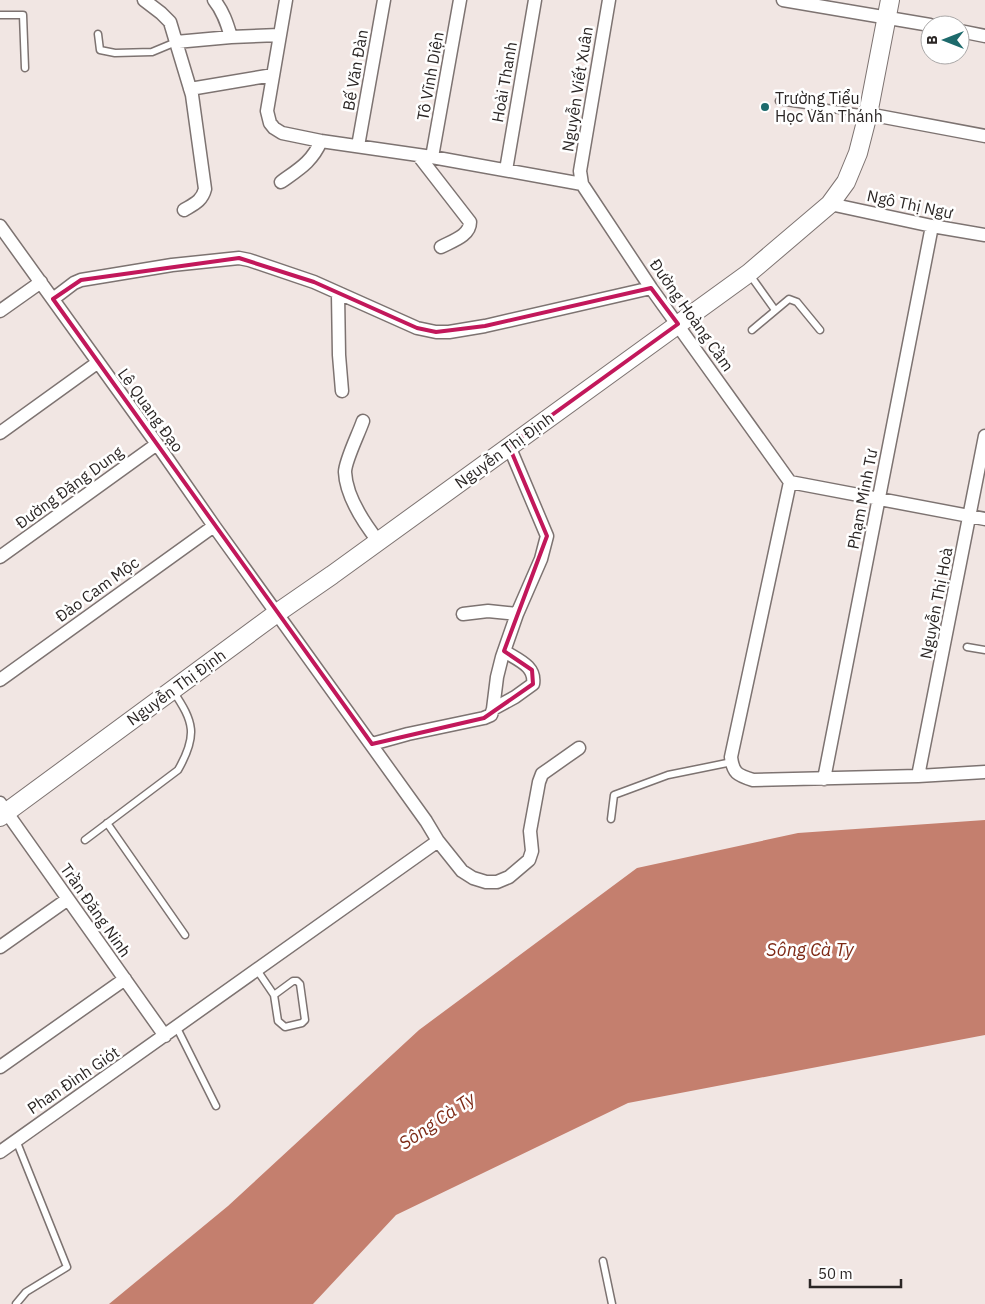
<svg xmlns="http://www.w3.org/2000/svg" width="985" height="1304" font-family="'IBM Plex Sans',sans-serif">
<rect width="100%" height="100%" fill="#f1e6e3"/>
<path fill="#c47f6e" d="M985 820V1035L628 1103 396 1215 313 1304H109L228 1206 419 1030 637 868 798 833Z"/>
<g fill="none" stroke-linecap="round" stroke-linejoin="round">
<defs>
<path id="lane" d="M0 15H23L25 68
M98 34 100 50 115 53 152 52 176 42
M779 101 867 114
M750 275 775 310
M752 330 789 299 797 302 820 330
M967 647 985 650
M611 819 614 795 668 775 732 762
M107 823 185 935
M85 840 178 770C198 735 194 722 173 691
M257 970 274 995
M293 981H297L300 984 305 1020 302 1023 285 1027 278 1021 274 995Z
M177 1028 216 1106
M603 1261 612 1304
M16 1304 26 1292 67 1267 16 1140"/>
<path id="street" d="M144 0 161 13 170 22 176 42
M214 0C223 11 227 23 231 37
M286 0 267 111 270 123 274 128 282 133 321 141 432 157 582 184 651 288 790 482 731 757C733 773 737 775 753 780L918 776 985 772
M783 0 930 25
M960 31 985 36
M190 89 273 75
M868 114 985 136
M358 146 384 0
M418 155 470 222C470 236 452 241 441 247
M432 157 460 0
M506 170 535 0
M281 182C299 169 312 162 321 141
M582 184 580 171 609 0
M830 204 932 226 985 235
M184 210C194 204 202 201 205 189L192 95 176 42 231 37 279 35
M0 226 157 444 214 526 426 821 438 841 0 1152
M338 294 339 355 342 391
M53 299 74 283 81 280 172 265 239 258 249 260 314 282 417 328 436 332H449L485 326 651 288
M0 311 41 282
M363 421C359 433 345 461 345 472 346 495 364 523 378 541
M0 433 97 363
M790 482 985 519
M0 557 157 444
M463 614 488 611 517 614
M0 680 214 526
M493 709 515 697 533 684C536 666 518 660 504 651
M372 744 408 734 484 718 491 715 493 709 497 677 502 657 517 614 541 559 547 536 509 446
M918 776 985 436
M824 779 932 226
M0 803 165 1036
M438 841 462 871 473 878 486 882H497L509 877 529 860 532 851 530 831 539 782 542 774 579 748
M0 947 68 899
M0 1067 125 979"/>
<path id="secondary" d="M0 817 277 613 332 575 749 273 830 204 846 182 858 153 868 114 890 0"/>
</defs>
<use href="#lane" stroke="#7d7371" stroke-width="9"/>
<use href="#street" stroke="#7d7371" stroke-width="15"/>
<use href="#secondary" stroke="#7d7371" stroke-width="20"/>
<use href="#lane" stroke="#fff" stroke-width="6"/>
<use href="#street" stroke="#fff" stroke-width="12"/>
<use href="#secondary" stroke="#fff" stroke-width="18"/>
</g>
<path fill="none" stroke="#c2185b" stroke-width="4" stroke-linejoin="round" d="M239 258 314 282 417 328 436 332 485 326 651 288 678 324 509 446 547 536 504 651 532 670 533 684 484 718 372 744 53 299 81 280Z"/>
<circle fill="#1d6a6c" stroke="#fff" stroke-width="2" cx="765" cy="107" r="5"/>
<g text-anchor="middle" stroke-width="5" stroke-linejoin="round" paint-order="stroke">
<g font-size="16" fill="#2b2625" stroke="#fff">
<text transform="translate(355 70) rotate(-80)" y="6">Bế Văn Đàn</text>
<text transform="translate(430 76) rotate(-80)" y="6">Tô Vĩnh Diện</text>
<text transform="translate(504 82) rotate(-80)" y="6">Hoài Thanh</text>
<text transform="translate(577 89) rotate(-81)" y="6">Nguyễn Viết Xuân</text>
<text transform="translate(910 204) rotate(12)" y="6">Ngô Thị Ngư</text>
<text transform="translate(692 315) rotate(55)" y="6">Đường Hoàng Cầm</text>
<text transform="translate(151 410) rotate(54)" y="6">Lê Quang Đạo</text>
<text transform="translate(504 450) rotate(-36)" y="6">Nguyễn Thị Định</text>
<text transform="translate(69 487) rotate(-36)" y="6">Đường Đặng Dung</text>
<text transform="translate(862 499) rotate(-79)" y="6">Phạm Minh Tư</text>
<text transform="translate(97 589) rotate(-36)" y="6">Đào Cam Mộc</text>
<text transform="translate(936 603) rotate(-79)" y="6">Nguyễn Thị Hoà</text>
<text transform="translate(176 687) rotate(-36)" y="6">Nguyễn Thị Định</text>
<text transform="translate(96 910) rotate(55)" y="6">Trần Đăng Ninh</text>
<text transform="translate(73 1080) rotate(-34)" y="6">Phan Đình Giót</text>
</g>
<g font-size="16" fill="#2b2625" stroke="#fff" text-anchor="start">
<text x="775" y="104">Trường Tiểu<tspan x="775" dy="18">Học Văn Thánh</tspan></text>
</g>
<g font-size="18" font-style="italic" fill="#7e2a16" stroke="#fff">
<text x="810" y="956">Sông Cà Ty</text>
<text transform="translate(437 1121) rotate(-34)" y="6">Sông Cà Ty</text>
</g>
</g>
<g transform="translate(945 40) rotate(270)"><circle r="24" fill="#ffffff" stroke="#aaa8a8"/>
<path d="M0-4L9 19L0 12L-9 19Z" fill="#1d6a6c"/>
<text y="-8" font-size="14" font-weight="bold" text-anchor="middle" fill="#2b2625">B</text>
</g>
<path d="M810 1279v8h91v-8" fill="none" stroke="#2b2625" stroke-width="2.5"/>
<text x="818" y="1279" font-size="15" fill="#2b2625" stroke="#ffffff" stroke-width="4" paint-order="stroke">50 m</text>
</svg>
